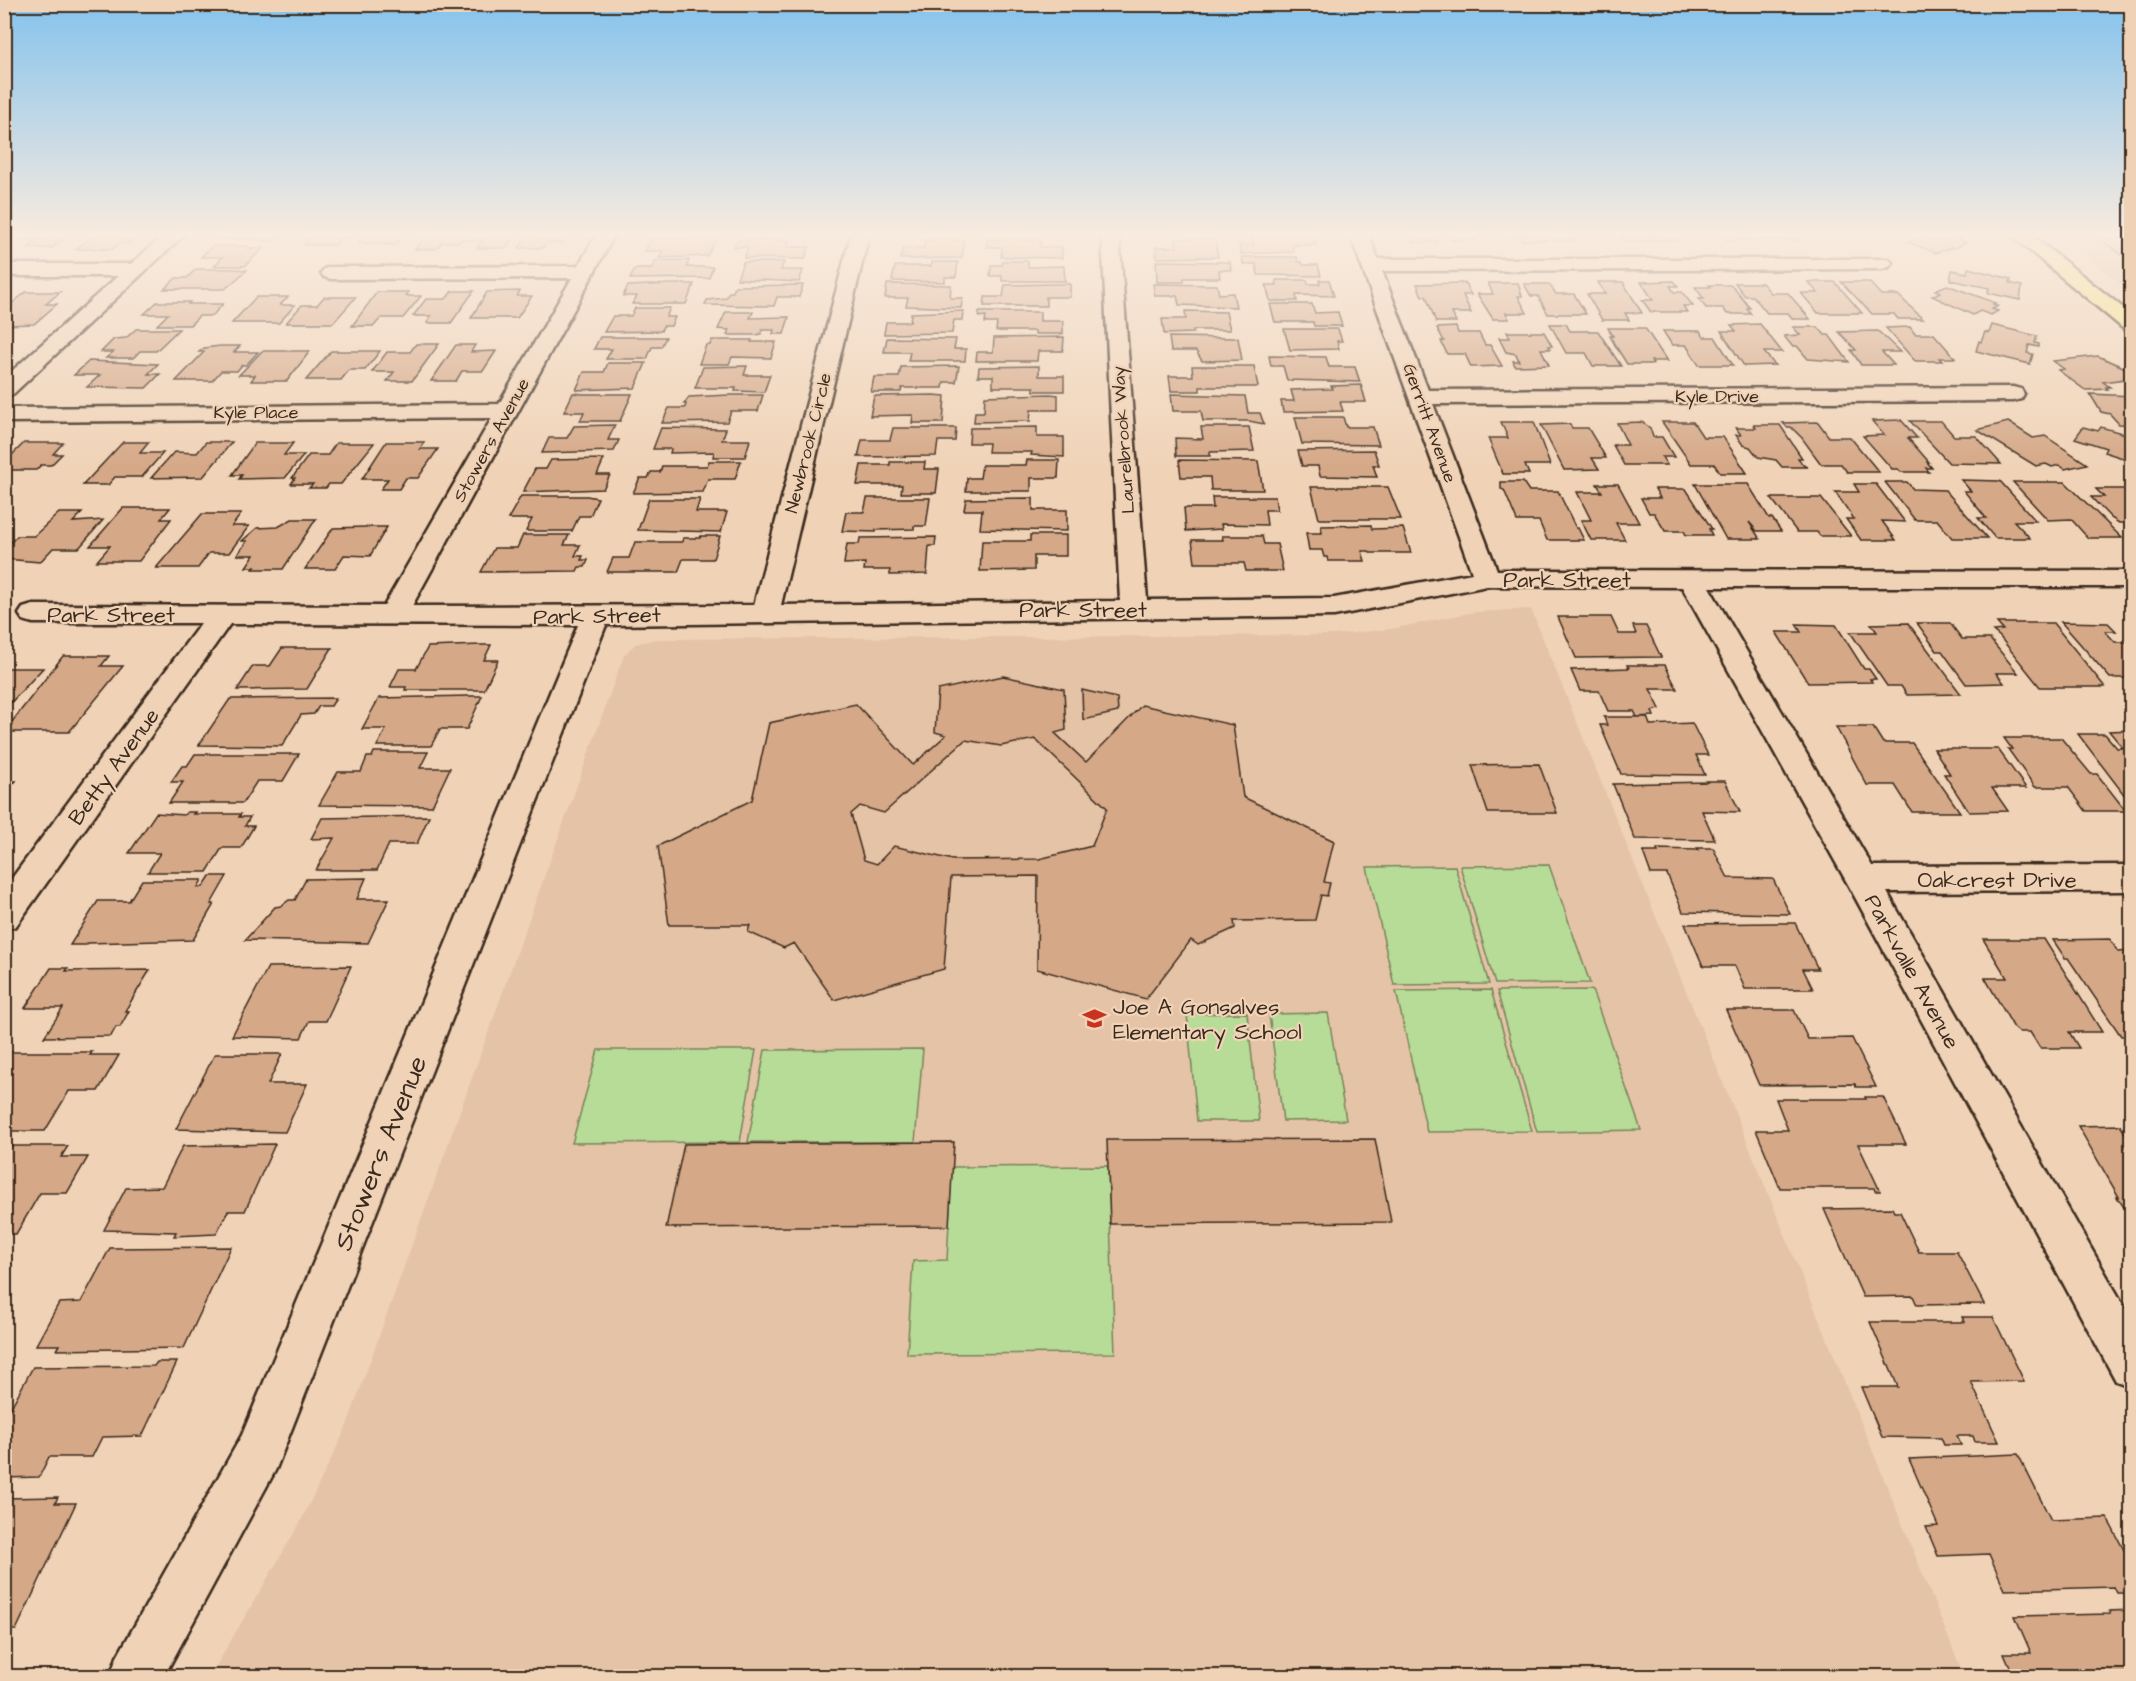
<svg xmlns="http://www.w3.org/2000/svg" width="2136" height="1681" font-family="'Architects Daughter',sans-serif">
<rect width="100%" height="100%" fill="#f0d3b7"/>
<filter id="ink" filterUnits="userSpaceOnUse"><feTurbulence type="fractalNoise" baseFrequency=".0167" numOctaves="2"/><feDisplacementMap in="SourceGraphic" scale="12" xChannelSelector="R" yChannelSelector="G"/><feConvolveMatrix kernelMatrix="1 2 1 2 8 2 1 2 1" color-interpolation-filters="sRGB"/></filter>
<g filter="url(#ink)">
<path fill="#e5c3a6" d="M2058 234H2131V292Z
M1531 609 1964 1676H210L300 1523 346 1428 624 655 635 644 656 639 1333 635 1391 629 1474 612Z"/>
<path fill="#b7dc97" stroke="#79835a" stroke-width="1.5" d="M1549 865 1590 983 1495 984 1460 866Z
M1455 866 1489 984 1394 985 1367 867Z
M1491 990 1532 1131 1427 1132 1396 991Z
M1592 990 1641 1130 1537 1132 1497 991Z
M1247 1013 1259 1121H1197L1187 1014Z
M1328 1013 1346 1120 1283 1121 1269 1014Z
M923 1049 915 1142H748L765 1050Z
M598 1050H756L740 1142 572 1143Z
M1108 1166 1115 1353 907 1354 913 1261 947 1260 952 1167Z"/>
<path fill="#d5a887" stroke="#3b2a1e" stroke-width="1.5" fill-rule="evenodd" d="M27 234H70L52 248H28L39 240H21Z
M95 234H139L130 243H120L113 249H76Z
M223 234H287L273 240 217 239Z
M316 234H359L356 237H342L335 245H304Z
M365 234H404L395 245 358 243Z
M427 234H467L460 242H442L436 249H415Z
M473 234H516L506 248H477L483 240H468Z
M529 234H569L563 243H546L543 248H519Z
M1285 234H1312L1316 245H1292L1294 252 1241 254 1239 245H1254L1251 235Z
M1409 234H1439V235H1434L1437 242H1413Z
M1448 234H1489L1490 236 1474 238 1475 240H1451Z
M1505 234H1543L1546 240H1522L1521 237H1507Z
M1547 234H1572L1577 240H1552Z
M1619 234H1645L1650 241H1624Z
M1649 234H1673L1678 240H1654Z
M1722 234H1744L1750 240H1727Z
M1750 234H1794L1800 240H1755Z
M1929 234H1967L1957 238 1966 242 1955 248H1950L1936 253 1908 242Z
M2094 234H2132V262H2131Z
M652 238H717L707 256 659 258 663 251H645Z
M988 239 1040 240V247H1062V258L1001 257 1002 247H987Z
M1176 239H1215L1218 257 1157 258 1156 247H1177Z
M737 240H789L787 247H809L805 259 744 258 748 247H734Z
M925 240H964L962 258 900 259 903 248H924Z
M212 246H248L247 248H263L245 266H214L223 257H201Z
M1242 257H1297L1298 262H1302L1303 265H1318L1321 276 1258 275 1256 264H1243Z
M689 260 687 267H713L709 278 630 279 635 269H651L655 261Z
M1003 261H1028V267L1064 266 1065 281H1002V276H990L991 265H1002Z
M1156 261 1230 262 1231 270H1219L1220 278H1184V282H1157Z
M743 262H784L781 270H803L799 282 737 279Z
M932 262H958L956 277H945V282L892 281 895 266H931Z
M1968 268 2011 279 2010 283 2022 286 2020 300 1988 293 1989 288 1950 280 1952 270 1967 273Z
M196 269H236L247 270 225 289H164L176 278H187Z
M1276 280H1307L1308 284H1320L1319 280H1329L1334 296 1296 295 1297 301H1270L1266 285H1277Z
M1674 281 1678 286H1670L1674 292H1682L1693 306H1683L1687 312H1651L1642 300H1653L1641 282Z
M1598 282H1623L1642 313H1625L1629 320H1602L1587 294H1605Z
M1808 282H1835L1862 313H1818L1801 293H1818Z
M1841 282H1869L1881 295H1898L1923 319H1898L1894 314H1872Z
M1465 283 1471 295H1463L1471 313H1452L1456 322H1436L1426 296H1422L1417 284Z
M1488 283H1518L1522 296H1518L1527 313H1506L1509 319H1493L1477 294H1493Z
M1735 283H1762L1771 293H1788L1810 319H1793L1788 313H1767L1753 296H1745Z
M672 284H694L686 304H632L637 296H623L628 286Z
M887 284 951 285 950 298H963L961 308 906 306 908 298H885Z
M1054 284H1070V297H1046V306H984L985 297H1003L1005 285Z
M1153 284 1217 285 1219 294 1233 293 1236 307 1179 305 1177 296H1155Z
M1524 284H1549L1556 294H1574L1586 314H1548L1538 296H1531Z
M803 285 799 297H777L774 306 705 305 707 300 726 298 729 292H733L735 286Z
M1709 285H1730L1734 288 1750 308H1747L1751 314H1727L1723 308H1706L1699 299H1704L1695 287H1711Z
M1947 285 1996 303 1993 304 1998 306 1992 309 1998 311 1991 315 1980 311 1973 315 1932 296 1940 292 1935 290Z
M452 291H474L451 323H427L431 316H413L426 299H446Z
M520 291 517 296H532L517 318H471L487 292Z
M26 292H60L46 304H57L34 324 4 325V310Z
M377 292H409L406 296H421L403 318H381L374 326H352Z
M256 297H288L280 305H295L279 323H232Z
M324 297H356L333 323H286L302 305H317Z
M157 302H190L188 304H223L212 316H199L190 325H157L168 314H144Z
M1270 304H1312L1315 313 1338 312 1342 326H1314L1313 322H1275Z
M635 308H670L666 317H675L671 326H663L661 331 604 332 613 316H631Z
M963 311 962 320H954L952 333 884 334 886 322H910L911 313Z
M1185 311 1226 312 1230 330H1193V333L1164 334 1162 319H1186Z
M726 312H753L750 318 789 317 784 334H773L774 330H762L761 334 756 335H727L729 330 718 329Z
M979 312H1040V321H1063V334H1035V331H996L997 323H985L986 316 979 317Z
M1550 324H1566L1570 331H1598L1621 366H1593L1586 353H1566Z
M1760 324 1782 352H1764L1775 365 1744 366 1721 331H1736L1731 325Z
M1992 325 2037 336 2035 343 2039 344V347L2029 345 2027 353 2033 354 2030 364 1976 351 1979 341 1981 342 1985 332 1989 333Z
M1456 327 1458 333H1479L1485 345H1490L1502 366 1471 367 1465 354H1447L1441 341H1444L1437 328Z
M1793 327H1818L1825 335H1829L1849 362 1808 359 1797 346H1792L1784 336 1800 335Z
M1910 327 1915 334H1934L1955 358H1939L1942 361H1915L1886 328Z
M1608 328H1645L1667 361H1651L1653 364H1627L1615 345 1610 336H1613Z
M136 329H179L156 351H140L133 358H106L113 352H101L114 339 126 338Z
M1284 329H1338L1342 341H1337L1339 349 1290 350Z
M1663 331H1700L1704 337H1715L1733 365H1699L1686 345H1672Z
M1878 331 1900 352H1882L1894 365H1861L1851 350H1856L1839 332Z
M1507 332H1544L1552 346H1549L1550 349H1541L1549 365 1515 366 1513 361H1519L1516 354 1506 352 1499 338H1510Z
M600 337H666L661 347H652L647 359H606L612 349H594Z
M1064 337 1063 351H1038L1037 361H976L977 352H993L994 338Z
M1169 337 1238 338 1242 360 1202 361 1196 351H1171Z
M887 338 956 339 954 349H966L965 361H908L910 352H884Z
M712 340H752L751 342H776L771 358 732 357 729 364H699L706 345H710Z
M416 344H439L412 381H387L394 372H372L387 352H410Z
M456 345H475L471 352 496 351 483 371H462L456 381H431Z
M220 346H240L234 352H258L246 365H242L237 371H221L212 381H176L204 352H199L204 348Z
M262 351H310L287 381H251L255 375H239Z
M331 351H380L365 370H349L341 380H306Z
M1269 356 1326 357 1329 367H1355L1360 382 1287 380 1283 366H1271Z
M2098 356 2132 371V378L2103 382 2110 387H2106L2108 389 2085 390 2058 370 2064 369 2053 361Z
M89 361 158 364 148 374H160L146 388 87 387 100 375H74Z
M608 363H646L635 388 576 390 584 372H604Z
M747 366 744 375H770L764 392 735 391 736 388H695L703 367Z
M959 366 956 382H944L943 388H902L901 392H871L874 377H899L901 367Z
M1039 366V376H1064V391H1034V387H993V376H978L979 367Z
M1192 366H1254L1258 387H1200V391H1171L1169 376H1193Z
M1361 385 1366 402H1340L1343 411 1283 412 1281 401H1294L1291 390 1332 389 1331 386Z
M573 393 583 394H632L620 421H580L584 412H564Z
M1050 394 1058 395V410H1031L1030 421 974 422 975 412H984L985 396Z
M1171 394 1245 396 1248 413H1260L1264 424 1249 421H1203L1201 411H1173Z
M2090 394 2132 396V425L2119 424 2110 414 2101 412Z
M729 395H763L758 411H731L727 422 662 423 669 408H685L686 404H684L689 397Z
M934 395 945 396 943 423H912L913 415 870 416 874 396Z
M1295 417H1343L1346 427H1373L1379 445 1302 444Z
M1901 420 1917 438H1908L1929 462H1927L1932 468H1926L1929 472H1901L1898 469H1892L1863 436 1884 435 1872 421Z
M1910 421H1941L1954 436H1976L2001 464 1949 463Z
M1501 422H1534L1550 465H1525L1529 474H1503L1488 438H1508Z
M1642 422 1650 428 1653 437H1662L1674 457H1662L1667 465H1624L1613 445H1628L1617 423Z
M1662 422H1693L1703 437H1723L1747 473H1720L1714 464H1691Z
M1818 422 1829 437H1850L1879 472H1847L1841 464H1821L1802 438 1791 427H1787L1783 423Z
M2008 422 2033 438 2045 436 2087 464 2065 469 2059 465 2052 467 2046 464 2036 466 1977 430Z
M1570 424 1572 428H1588L1606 458H1592L1599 469 1564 470 1541 425Z
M615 425 608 440H619L614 451 542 453 549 438H567L574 426Z
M1754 425H1780L1802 458H1798L1803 465 1808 467H1782L1776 460 1758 457 1750 447 1743 445 1736 435H1741L1736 428H1756Z
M1037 427V437H1064V457L1031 455 1032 452H988L989 443H969L970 428Z
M1201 427H1249L1254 451 1210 452V456H1176L1175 438 1203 439Z
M2083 427 2098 431 2101 427 2132 436V461L2104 452 2106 448 2075 438Z
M661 428 726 429 722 440H750L745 457H713L714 452 670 453 671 449H653Z
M893 428H956L955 441H938L936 456 858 457 862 440H890Z
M123 442H149L140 453H163L142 477H115L108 485H83Z
M206 442H232L203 477 151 478 174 452 197 453Z
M386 442H424L420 449H438L418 478H406L399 489H381L388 479H362Z
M24 443H63L53 454H62L51 465H41L36 470H10L4 473V457H10Z
M255 443H293L284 455H304L285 478 239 479 242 475H232Z
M336 443H374L341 484H329L326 488H309L313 484H291L295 478H292L309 455H328Z
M1374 450 1379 465H1373L1377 477 1320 476 1318 466H1302L1298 451Z
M604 459 597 475H610L603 489 523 492 535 469H546L551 460Z
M1027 460H1059L1058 478H1031V491H966L967 478H980L982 465H1026Z
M1179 460 1258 461 1263 490H1211L1210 477H1181Z
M709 461H741L735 479H708L703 492 633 493 640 478H648L651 472H660L662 466H707Z
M890 462H925L924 469H939L936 493H901L902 485H857L861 465H890Z
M1961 480 2000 481 2036 521H2014L2030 538H1995L1978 518H1986L1964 491H1971Z
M1501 482H1523L1529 491H1558L1576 528H1578L1584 540H1547L1539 521H1517L1504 490 1501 489Z
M1885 482H1907L1913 489 1945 490 1987 538H1952L1937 520H1915Z
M2013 482H2065L2122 538H2088L2071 519 2048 520Z
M1597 484H1618L1639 523H1616L1625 540H1591L1581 520H1591L1577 492H1602Z
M1695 484H1748L1769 518H1772L1781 531H1757L1749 522 1760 539H1726Z
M1854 484H1876L1905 522 1882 521 1896 540H1861L1846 519H1854L1835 492H1859Z
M1311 487H1388L1401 519H1319Z
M1655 489H1686L1712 529H1709L1712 535H1686L1684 531H1665L1654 513H1649L1641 498H1660Z
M2096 489H2132V529L2126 523H2119L2111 518 2091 497H2104Z
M521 496H587L598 498 590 516H579L572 531H526L532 519H508Z
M1212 497H1275L1277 510H1265L1267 525 1221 524 1222 529 1186 531 1184 508H1213Z
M867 498H930L926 526H914V529L876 530V532L842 531 846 512H864Z
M1033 498V510H1067V531L980 529 982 510H964L966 499Z
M1771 498H1821L1851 536H1820L1817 532H1797Z
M649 499H700L696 512H727L721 532 638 530Z
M123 508H170L161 519H171L139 561H97L110 546H90Z
M59 513H82L73 522 103 520 79 548H53L40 562 4 559V549L17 536H34Z
M202 514H241L232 526H249L229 553H209L198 568H156Z
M292 519H316L283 569H253L255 567H246L254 555H237L247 541H242L257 528 278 527Z
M1371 525 1372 529 1403 528 1411 553H1370L1369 551H1362L1365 561H1328L1327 557H1324L1322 550H1309L1306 533H1322L1321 526Z
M365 527H387L370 556 344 555 335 569H305L333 528Z
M523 535H569L564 545H580L575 556H583L581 560H588L585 567H579L577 571 481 572 494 548H517Z
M1030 535H1066V556H1034V570L980 571 982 541H1030Z
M701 536H720L713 559H683L678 572H607L613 558H629L635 542H682L683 538H700Z
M1222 536H1262L1264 544H1277L1283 571H1246L1244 563H1195L1192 540H1223Z
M936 537 935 546H929L927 574 890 575V570H864L865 563 844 564 847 544H859L860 538Z
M1558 617H1611L1619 634H1636L1633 626H1646L1661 657 1576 658Z
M2061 622 2108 623 2116 631H2105L2115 642H2132V678H2110Z
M1908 623 1961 694 1907 695 1901 686H1887L1850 632H1877L1871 624Z
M1917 623H1950L1962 639H1990L2018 673H1996L2004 683 1966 684 1942 651H1937Z
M1997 623H2053L2105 687H2040L2000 637 1993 631 2003 630Z
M1796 624 1836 625 1864 669H1869L1876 679H1870L1872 682 1808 683 1776 632H1801Z
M480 645H491L484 660H498L484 690H405L406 687H390L399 669H416L428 647Z
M282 648H332L307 689 237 690 253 666H270Z
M63 656H109L101 666H123L69 732H4Z
M1627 665H1665L1677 689H1650L1660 709 1652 711 1654 716 1637 717 1634 711H1608L1599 691H1580L1571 670 1629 668Z
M4 668H43L4 710Z
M1003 676 1064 689 1066 730 1055 733 1086 762 1142 705 1233 725 1243 797 1334 841 1324 882 1330 883 1327 896 1321 895 1315 920 1234 921 1235 928 1198 945 1191 940 1146 999 1037 969 1038 876 951 877 944 969 834 1000 794 943 784 948 748 932 750 925H669L658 846 752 800 769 723 856 704 913 765 946 735 935 732 938 690ZM1035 739 1107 808 1092 846 1039 859 953 860 894 846 877 864 864 860 851 814 860 806 884 813 965 740 1001 746Z
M1082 690 1117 698 1118 712 1083 720Z
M468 696H482L467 729H440L431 746H377L386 729H362L379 698Z
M336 698 331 706H319L314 714 301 715 282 746 199 745 230 699Z
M1604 717H1647L1650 725 1692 723 1708 755H1696L1705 775 1621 774 1600 725H1607Z
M1836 727H1873L1883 743H1912L1960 812H1912L1895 785H1867Z
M2132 730V805L2078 734H2105L2117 748H2123L2109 731Z
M2004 738H2061L2091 774H2097L2126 811H2086L2068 787H2035L2008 749H2012Z
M1934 749H1998L2026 788H1992L2008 811 1969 812 1944 774H1950Z
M374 752H428L420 768H450L432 806 319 805 338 772H361L367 757H372Z
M195 754H299L283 781H257L243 803H169L183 782H171L182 766H187Z
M1539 764 1557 813H1488L1472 765Z
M4 781H16L4 795Z
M1706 781H1725L1740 812 1702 811 1715 840 1635 839 1613 784 1707 782Z
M187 812H195L193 814H241L239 817H250L245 826H254L241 848H222L207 872H148L160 853H129L156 813 184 815Z
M429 816 417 844H389L377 870H316L334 838 311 839 322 818Z
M1697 848H1713L1728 878 1773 879 1790 914 1683 912 1667 874H1651L1643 852H1658L1657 849 1698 850Z
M210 876H227L211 904H214L193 940 88 943 86 945H70L98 901H129L142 880H202L198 887H203Z
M366 878 357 899H389L368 943 245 940 275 907 281 906 289 900H295L306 879Z
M1775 923H1795L1818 969H1803L1813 989H1745L1735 966H1703L1685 924Z
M1983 939H2044L2102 1032H2069L2079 1048H2040L2030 1032H2019L2014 1028 1985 978H2007Z
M2110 939 2118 952 2132 951V1036H2121L2068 958H2065L2053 940Z
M351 966 326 1021H309L301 1038 232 1036 268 967Z
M51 968H68L66 971 150 970 125 1011H129L120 1027H116L111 1036 44 1037 63 1008H25Z
M1726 1010H1794L1808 1039 1852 1038 1876 1087H1856L1855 1084 1759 1085Z
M4 1052H92L90 1055H119L98 1091H69L45 1131H4Z
M215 1054H282L268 1084H307L285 1132 176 1129Z
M1865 1097H1883L1906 1144H1858L1880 1191H1875L1874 1188H1780L1756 1130H1788L1776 1099H1866Z
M2120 1125 2132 1144V1219L2117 1197H2119L2078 1126Z
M1375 1139 1391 1222 1110 1224 1107 1140Z
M954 1142 949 1226 666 1228 684 1144Z
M275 1144 245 1211H228L216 1234 174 1236 176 1232 104 1230 126 1188 162 1187 183 1146Z
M4 1146H68L61 1157H88L67 1193H40L16 1234H4Z
M1892 1208 1894 1212H1900L1919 1252H1957L1984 1304 1917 1305 1913 1296 1863 1297 1824 1209Z
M231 1247 184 1348 57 1350 60 1345H36L59 1303 81 1302 110 1248Z
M1962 1317H1993L2024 1381 1971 1382 1999 1442H1975L1973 1436H1957L1961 1445H1944L1941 1438 1882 1437 1861 1387H1898L1870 1322H1965Z
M157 1362H177L142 1436 102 1437 92 1457H49L39 1477 4 1478V1420L33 1367 154 1366Z
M2018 1454 2051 1520 2107 1518 2132 1565V1593H2117L2114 1587 2005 1590 1989 1554 1938 1556 1926 1527 1938 1526 1909 1459Z
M58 1497 55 1503H76L16 1630H4V1498Z
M2132 1610V1676H2014L2004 1653H2031L2015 1616 2111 1614 2110 1611Z"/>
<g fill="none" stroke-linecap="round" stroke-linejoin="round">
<defs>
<path id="minor" d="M165 234H185L12 395 4 397V378L118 276H4V264H131Z
M597 234H615L412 606 754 605 850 238 854 234H866L868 238 781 605 1120 601 1102 234 1119 235 1147 600 1334 598 1472 573 1350 234H1368L1378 259H1889L1892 263 1889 267 1882 269 1382 271 1428 390 2013 387 2021 389 2024 394 2021 399 2013 401 1433 404 1497 570 2132 571V587H1709L1872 866 2132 865V891L1887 892 2132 1320V1387L2116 1381 1850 888 1682 587 1487 586 1334 616 606 625 276 1469 164 1676H110L117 1657 242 1435 578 625 230 624 16 926 4 930V889L201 623H33L23 620 19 614 23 608 33 605 384 606 492 418 4 422V408L499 404 572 278 331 279 324 277 321 273 324 269 331 267 578 266Z"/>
<path id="major" d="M2010 234H2030L2132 315V332L2125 330Z"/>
</defs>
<use href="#minor" stroke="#3b2a1e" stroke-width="5"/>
<use href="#major" stroke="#3b2a1e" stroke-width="5"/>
<use href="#minor" fill="#f0d3b7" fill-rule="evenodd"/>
<use href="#major" fill="#f5e382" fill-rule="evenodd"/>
</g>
</g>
<linearGradient id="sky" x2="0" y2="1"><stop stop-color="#85c3ed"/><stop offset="0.5" stop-color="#f8ebdf"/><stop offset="1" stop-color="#f8ebdf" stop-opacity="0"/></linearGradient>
<rect width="2136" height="469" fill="url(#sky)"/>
<defs>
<symbol id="school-bare" viewBox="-9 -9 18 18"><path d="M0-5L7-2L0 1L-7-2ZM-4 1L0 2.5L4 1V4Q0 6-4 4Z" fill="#c8321e" stroke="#f0d3b7" stroke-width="2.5" paint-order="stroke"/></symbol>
</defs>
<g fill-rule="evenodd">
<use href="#school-bare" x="1078" y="1002" width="33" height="33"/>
</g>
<g text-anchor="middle" stroke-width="4.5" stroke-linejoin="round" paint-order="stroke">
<g font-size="18" fill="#3b2a1e" stroke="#f0d3b7">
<text x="1717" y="402">Kyle Drive</text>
<text x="256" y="418">Kyle Place</text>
<text transform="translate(1430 423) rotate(70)" y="6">Gerritt Avenue</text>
<text transform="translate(491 440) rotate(-61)" y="6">Stowers Avenue</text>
<text transform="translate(1123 440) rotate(-94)" y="6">Laurelbrook Way</text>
<text transform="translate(808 443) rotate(-76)" y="6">Newbrook Circle</text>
</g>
<g font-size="22" fill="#3b2a1e" stroke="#f0d3b7">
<text x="1567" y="587">Park Street</text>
<text x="1083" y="617">Park Street</text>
<text x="111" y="622">Park Street</text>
<text transform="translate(597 615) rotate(-1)" y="8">Park Street</text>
<text transform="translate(113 766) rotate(-54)" y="8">Betty Avenue</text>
<text x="1997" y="887">Oakcrest Drive</text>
<text transform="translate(1913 971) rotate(61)" y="8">Parkvalle Avenue</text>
</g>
<g font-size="22" fill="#3b2a1e" stroke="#f0d3b7" text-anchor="start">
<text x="1113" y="1014">Joe A Gonsalves<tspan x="1113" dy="25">Elementary School</tspan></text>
</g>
<g font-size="27" fill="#3b2a1e" stroke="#f0d3b7">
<text transform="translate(380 1153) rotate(-68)" y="9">Stowers Avenue</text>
</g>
</g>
<rect width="2136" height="1681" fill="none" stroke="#f0d3b7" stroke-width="24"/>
<rect x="12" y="12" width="2112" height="1657" fill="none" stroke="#3b2a1e" stroke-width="2" filter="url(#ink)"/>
</svg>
